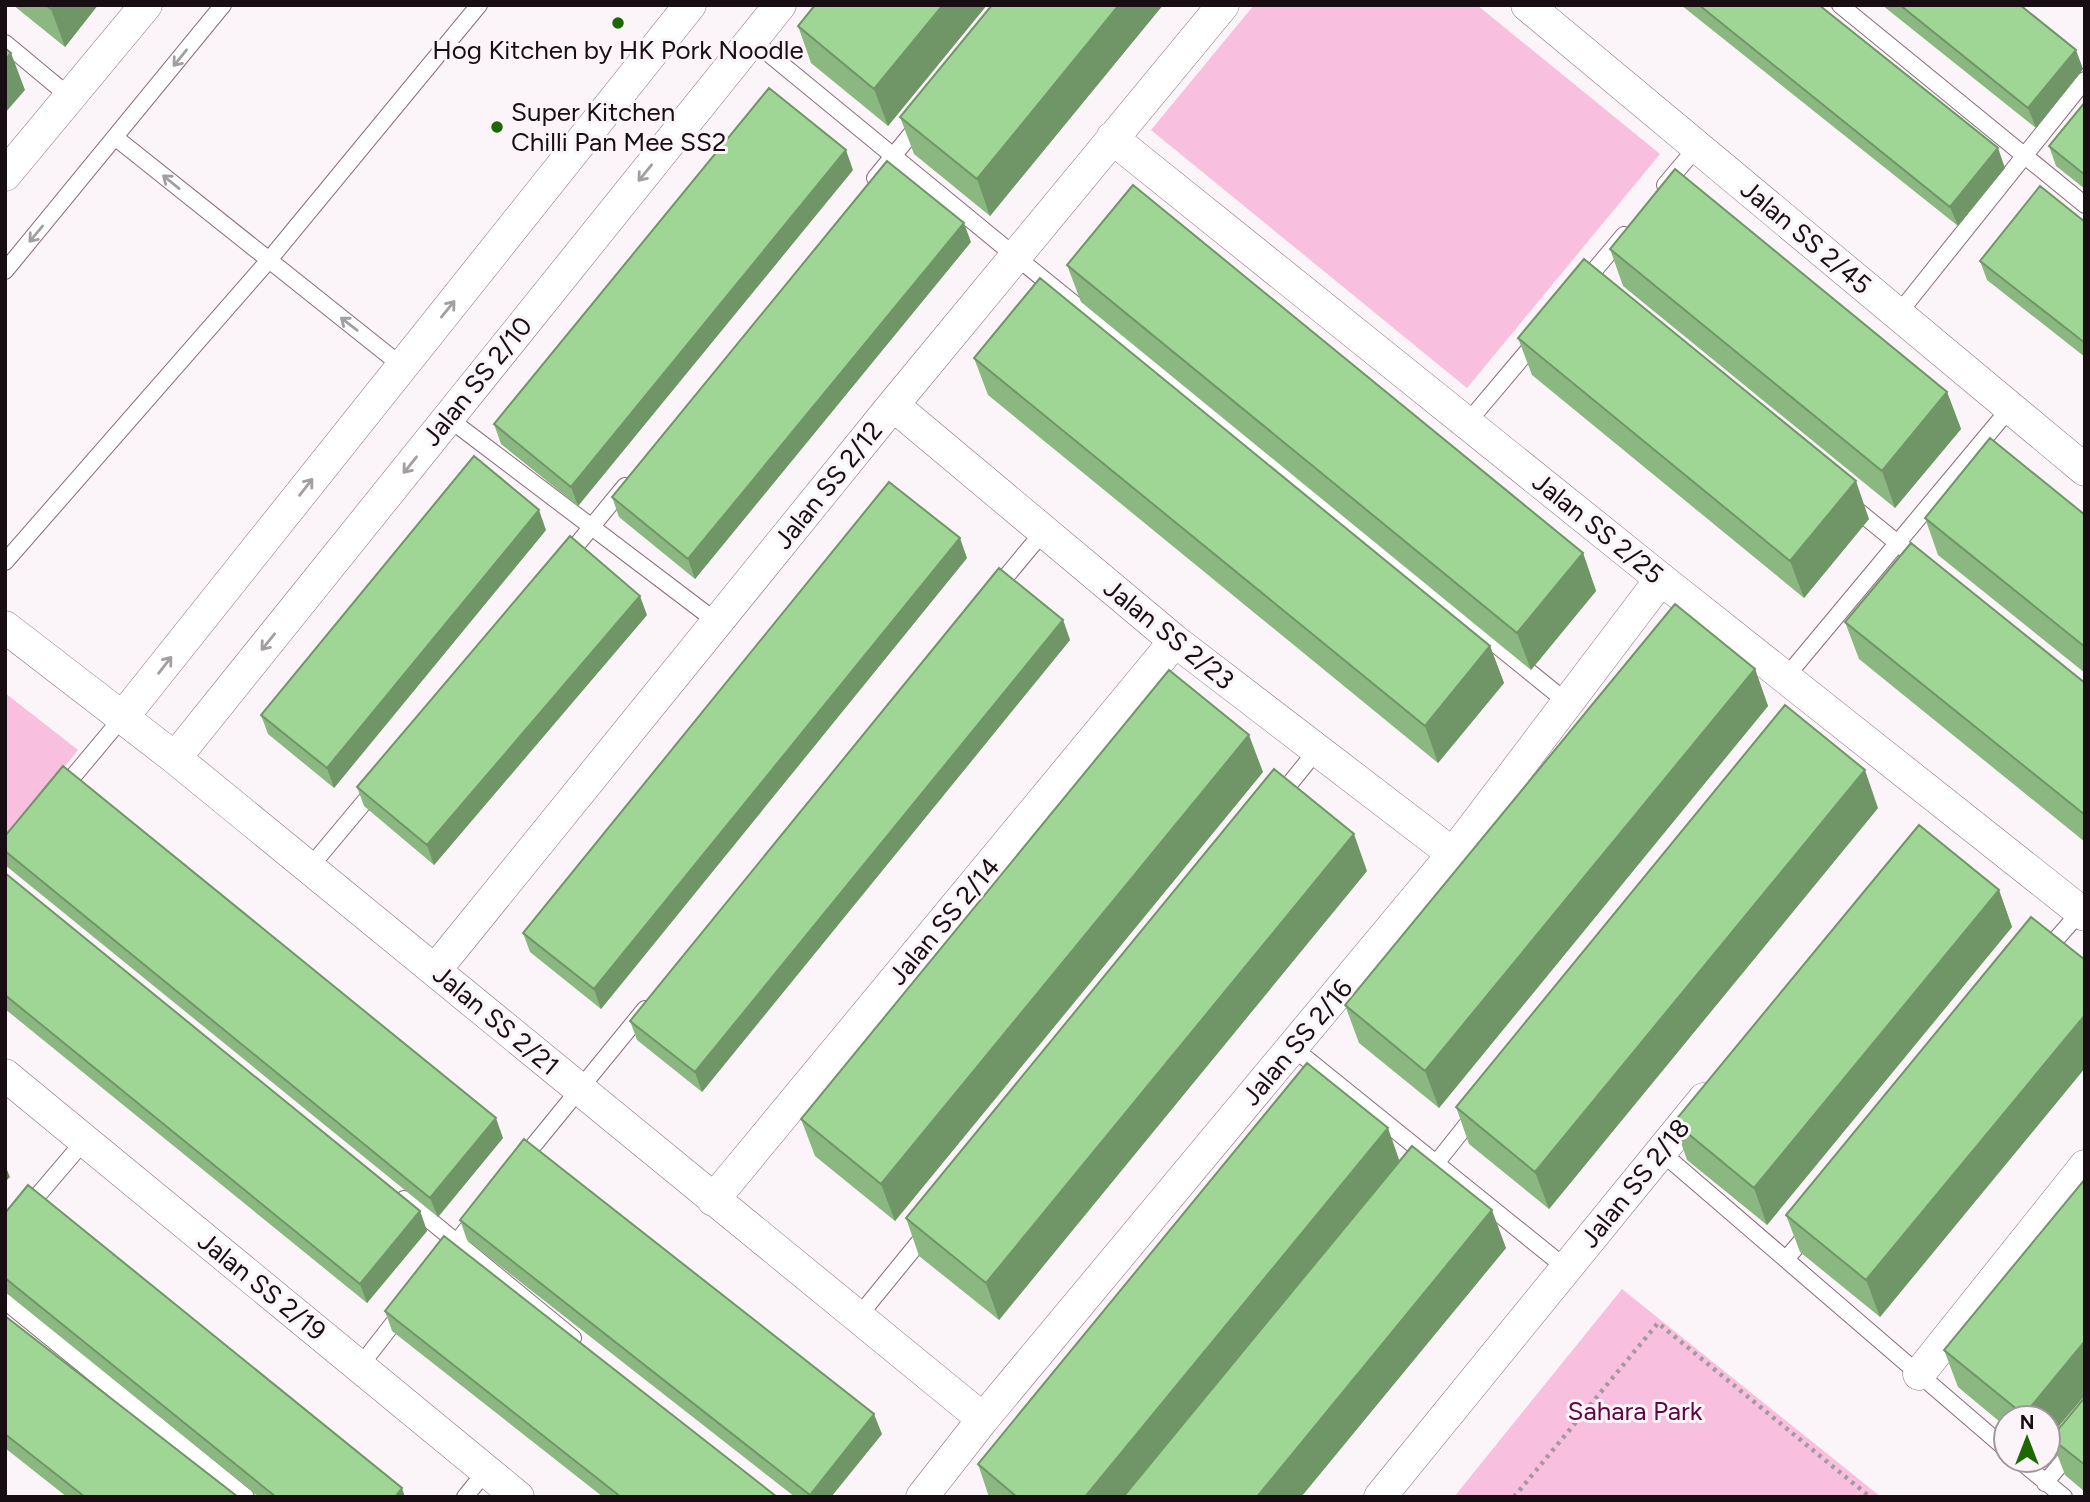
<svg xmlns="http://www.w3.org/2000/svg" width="2090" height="1502" font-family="Figtree,sans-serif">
<rect width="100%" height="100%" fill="#fbf4f8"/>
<path fill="#f9bfdf" d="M1254 5H1477L1660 154 1467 388 1151 130Z
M5 693 78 750 5 841Z
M1622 1289 1881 1497H1454Z"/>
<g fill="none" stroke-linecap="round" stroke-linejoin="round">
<defs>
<path id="service" d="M1840 5 2085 205
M752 40 1015 256 1568 703
M5 43 70 97
M116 138 402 366
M875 178 921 122
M1665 185 1697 147
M5 271 223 5
M1582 285 1624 235
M1898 314 2085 80
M448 418 717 622
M1467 423 1537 340
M1852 506 1922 563
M566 558 625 486
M5 562 269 260 479 5
M994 591 1044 531
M1785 678 2010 408
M61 791 122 718
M1279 797 1317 750
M310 867 376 788
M2045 952 2080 912
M1292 1047 1566 1268
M1661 1152 2006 1449
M520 1162 645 1009
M1422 1181 1476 1113
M404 1199 573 1338
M5 1234 85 1140
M1786 1259 1812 1229
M442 1261 478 1215
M5 1301 246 1497
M858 1317 928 1231
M360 1366 402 1312
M2019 1460 2064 1497
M2045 1483 2085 1435
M465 1497 486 1471"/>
<path id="minor" d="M1527 5 2085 470
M1112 138 1661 579 2085 915
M5 175 146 5
M893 405 1175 641 1453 854
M5 627 175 758 983 1419
M122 718 690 5
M175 758 780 5
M436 969 893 405 1223 5
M5 1075 518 1497
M713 1200 1175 641
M1919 1374 2085 1166
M922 1497 983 1419 1453 854 1661 579
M1380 1497 1704 1099"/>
</defs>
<use href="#service" stroke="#8b6b7c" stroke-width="18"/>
<use href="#minor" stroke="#8b6b7c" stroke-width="33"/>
<path stroke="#a39a9f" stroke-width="4.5" stroke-dasharray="3.5 5" stroke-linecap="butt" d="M1514 1497 1658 1323 1870 1497"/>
<use href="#service" stroke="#fff" stroke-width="16"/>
<use href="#minor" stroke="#fff" stroke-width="32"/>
</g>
<path fill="#8ab880" d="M13 5H98L65 47Z
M815 5H987L888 126 811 63 798 26Z
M992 5H1163L990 216 914 154 900 117Z
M1681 5H1819L2005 168 1958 226Z
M1882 5H2020L2083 69 2036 128Z
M2085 102V189L2056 166 2049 146Z
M853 170 578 506 501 444 494 424Z
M2085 222V357L1987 280 1980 261Z
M971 242 695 579 619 517 612 497Z
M1610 249 1947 392 1961 429 1895 508 1623 286Z
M1067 265 1583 553 1596 591 1531 670 1081 302Z
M1518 338 1869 519 1804 598 1532 375Z
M974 358 1490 646 1504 683 1438 763 988 395Z
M2085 515V673L1938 555 1925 518Z
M546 530 334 788 268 734 261 715Z
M967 558 601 1009 530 952 523 933Z
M647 615 434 865 364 806 357 787Z
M1063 620 1070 640 702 1092 637 1040 630 1021Z
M1845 622 2085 683V842L1859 659Z
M1755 669 1768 706 1439 1108 1359 1043 1345 1005Z
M1263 772 895 1221 815 1156 801 1119Z
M1878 808 1549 1209 1469 1144 1456 1107Z
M5 836 503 1138 438 1217 5 865Z
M1367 871 999 1320 919 1256 906 1218Z
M5 873 420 1211 427 1231 367 1303 5 1009Z
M1999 890 2012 927 1767 1225 1687 1160 1674 1122Z
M2085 960V1068L1880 1317 1800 1252 1786 1215Z
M1400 1161 1506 1248 1301 1497H989L978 1464Z
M2085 1179V1395L2048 1439V1418H2006V1427L1958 1387 1944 1350Z
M5 1213 405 1497H259L5 1292Z
M460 1220 882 1434 831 1497H795L467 1240Z
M385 1311 777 1497H603L392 1331Z
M5 1316 238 1497H67L5 1448Z
M2085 1397V1492L2065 1475 2051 1438Z"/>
<path fill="#709668" d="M55 5H98L65 47 51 9Z
M943 5H987L888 126 874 89Z
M1119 5H1163L990 216 977 179Z
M2076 50 2083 69 2036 128 2028 108Z
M11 53 25 90 5 113V60Z
M1998 148 2005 168 1958 226 1950 207Z
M846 150 853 170 578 506 571 487Z
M964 223 971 242 695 579 688 559Z
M1947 392 1961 429 1895 508 1882 471Z
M1856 481 1869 519 1804 598 1790 561Z
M539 510 546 530 334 788 327 768Z
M960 538 967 558 601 1009 594 989Z
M1583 553 1596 591 1531 670 1517 633Z
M640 596 647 615 434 865 427 845Z
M1063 620 1070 640 702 1092 695 1072Z
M1490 646 1504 683 1438 763 1425 726Z
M1755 669 1768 706 1439 1108 1425 1071Z
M1249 735 1263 772 895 1221 881 1184Z
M1865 770 1878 808 1549 1209 1535 1172Z
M1354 834 1367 871 999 1320 986 1283Z
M1999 890 2012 927 1767 1225 1754 1188Z
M2085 1015V1068L1880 1317 1866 1280Z
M496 1118 503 1138 438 1217 430 1198Z
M1388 1128 1401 1165 1129 1497H1085Z
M5 1165 10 1177 5 1182Z
M1492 1210 1506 1248 1301 1497H1257Z
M420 1211 427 1231 367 1303 360 1284Z
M2085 1341V1395L2048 1439V1418H2025L2024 1415Z
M874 1414 882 1434 831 1497H811L810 1495Z
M402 1488 405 1497H395Z"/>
<path fill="#a0d695" stroke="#709668" stroke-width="2" d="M46 5H55L51 9Z
M815 5H943L874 89 798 26Z
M992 5H1119L977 179 900 117Z
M1699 5H1819L1998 148 1950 207Z
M1900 5H2020L2076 50 2028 108Z
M5 48 11 53 5 60Z
M769 88 846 150 571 487 494 424Z
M2085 102V175L2049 146Z
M887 161 964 223 688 559 612 497Z
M1675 169 1947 392 1882 471 1610 249Z
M1133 185 1583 553 1517 633 1067 265Z
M2040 186 2085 222V343L1980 261Z
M1584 259 1856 481 1790 561 1518 338Z
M1040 278 1490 646 1425 726 974 358Z
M1990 438 2085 515V647L1925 518Z
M474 456 539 510 327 768 261 715Z
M889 482 960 538 594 989 523 933Z
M570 536 640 596 427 845 357 787Z
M1911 543 2085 683V815L1845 622Z
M999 568 1063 620 695 1072 630 1021Z
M1675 604 1755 669 1425 1071 1345 1005Z
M1169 670 1249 735 881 1184 801 1119Z
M1785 705 1865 770 1535 1172 1456 1107Z
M63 766 496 1118 430 1198 5 851V836Z
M1274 769 1354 834 986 1283 906 1218Z
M1919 825 1999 890 1754 1188 1674 1122Z
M5 873 420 1211 360 1284 5 995Z
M2031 917 2085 960V1015L1866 1280 1786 1215Z
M1307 1063 1388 1128 1085 1497H1017L978 1464Z
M524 1139 874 1414 810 1495 460 1220Z
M1412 1146 1492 1210 1257 1497H1123Z
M2085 1179V1341L2024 1415 1944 1350Z
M28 1185 402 1488 395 1497H276L5 1278V1213Z
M444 1236 777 1497H621L385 1311Z
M5 1316 238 1497H85L5 1434Z
M2085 1397V1465L2051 1438Z"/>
<defs><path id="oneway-shaft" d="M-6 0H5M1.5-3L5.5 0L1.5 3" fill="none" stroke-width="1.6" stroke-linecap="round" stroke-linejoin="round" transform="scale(1.75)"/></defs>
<g stroke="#a39ea1">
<use href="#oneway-shaft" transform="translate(180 58) rotate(129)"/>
<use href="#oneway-shaft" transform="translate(645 173) rotate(129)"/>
<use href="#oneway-shaft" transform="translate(171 182) rotate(-141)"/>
<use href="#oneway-shaft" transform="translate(36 234) rotate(130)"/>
<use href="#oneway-shaft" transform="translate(448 309) rotate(-51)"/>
<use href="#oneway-shaft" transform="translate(349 324) rotate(-142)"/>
<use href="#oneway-shaft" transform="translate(410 465) rotate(129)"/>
<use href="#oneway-shaft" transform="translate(306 487) rotate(-52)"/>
<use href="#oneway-shaft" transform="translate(268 642) rotate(129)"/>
<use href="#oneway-shaft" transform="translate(165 665) rotate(-52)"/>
</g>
<g fill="#1c6805" stroke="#fbf4f8" stroke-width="2.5">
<circle cx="618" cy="23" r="7"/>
<circle cx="497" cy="127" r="7"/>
</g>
<g text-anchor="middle" stroke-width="6" stroke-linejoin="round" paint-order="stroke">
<g font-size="26" fill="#190d14" stroke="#fbf4f8">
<text x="618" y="59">Hog Kitchen by HK Pork Noodle</text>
<text x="511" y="121" text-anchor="start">Super Kitchen<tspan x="511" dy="30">Chilli Pan Mee SS2</tspan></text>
</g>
<g font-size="26" fill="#190d14" stroke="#fbf4f8">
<text transform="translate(1806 237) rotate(40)" y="9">Jalan SS 2/45</text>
<text transform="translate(477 381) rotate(-51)" y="9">Jalan SS 2/10</text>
<text transform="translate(828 485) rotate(-51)" y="9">Jalan SS 2/12</text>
<text transform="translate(1598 528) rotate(39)" y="9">Jalan SS 2/25</text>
<text transform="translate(1169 634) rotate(39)" y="9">Jalan SS 2/23</text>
<text transform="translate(944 921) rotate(-50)" y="9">Jalan SS 2/14</text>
<text transform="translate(496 1020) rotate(40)" y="9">Jalan SS 2/21</text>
<text transform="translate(1297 1042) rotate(-50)" y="9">Jalan SS 2/16</text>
<text transform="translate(1635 1183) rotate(-51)" y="9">Jalan SS 2/18</text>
<text transform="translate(262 1286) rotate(39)" y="9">Jalan SS 2/19</text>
</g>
<g font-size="26" fill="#610545" stroke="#fbf4f8">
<text x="1635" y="1420">Sahara Park</text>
</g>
</g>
<rect width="2090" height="1502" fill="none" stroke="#190d14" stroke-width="14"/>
<g transform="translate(2027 1439)"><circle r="33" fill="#fbf4f8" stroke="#a1989d" stroke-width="2"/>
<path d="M0-5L12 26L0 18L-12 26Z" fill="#1c6805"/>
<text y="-10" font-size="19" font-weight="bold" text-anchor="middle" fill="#190d14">N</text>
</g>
</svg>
